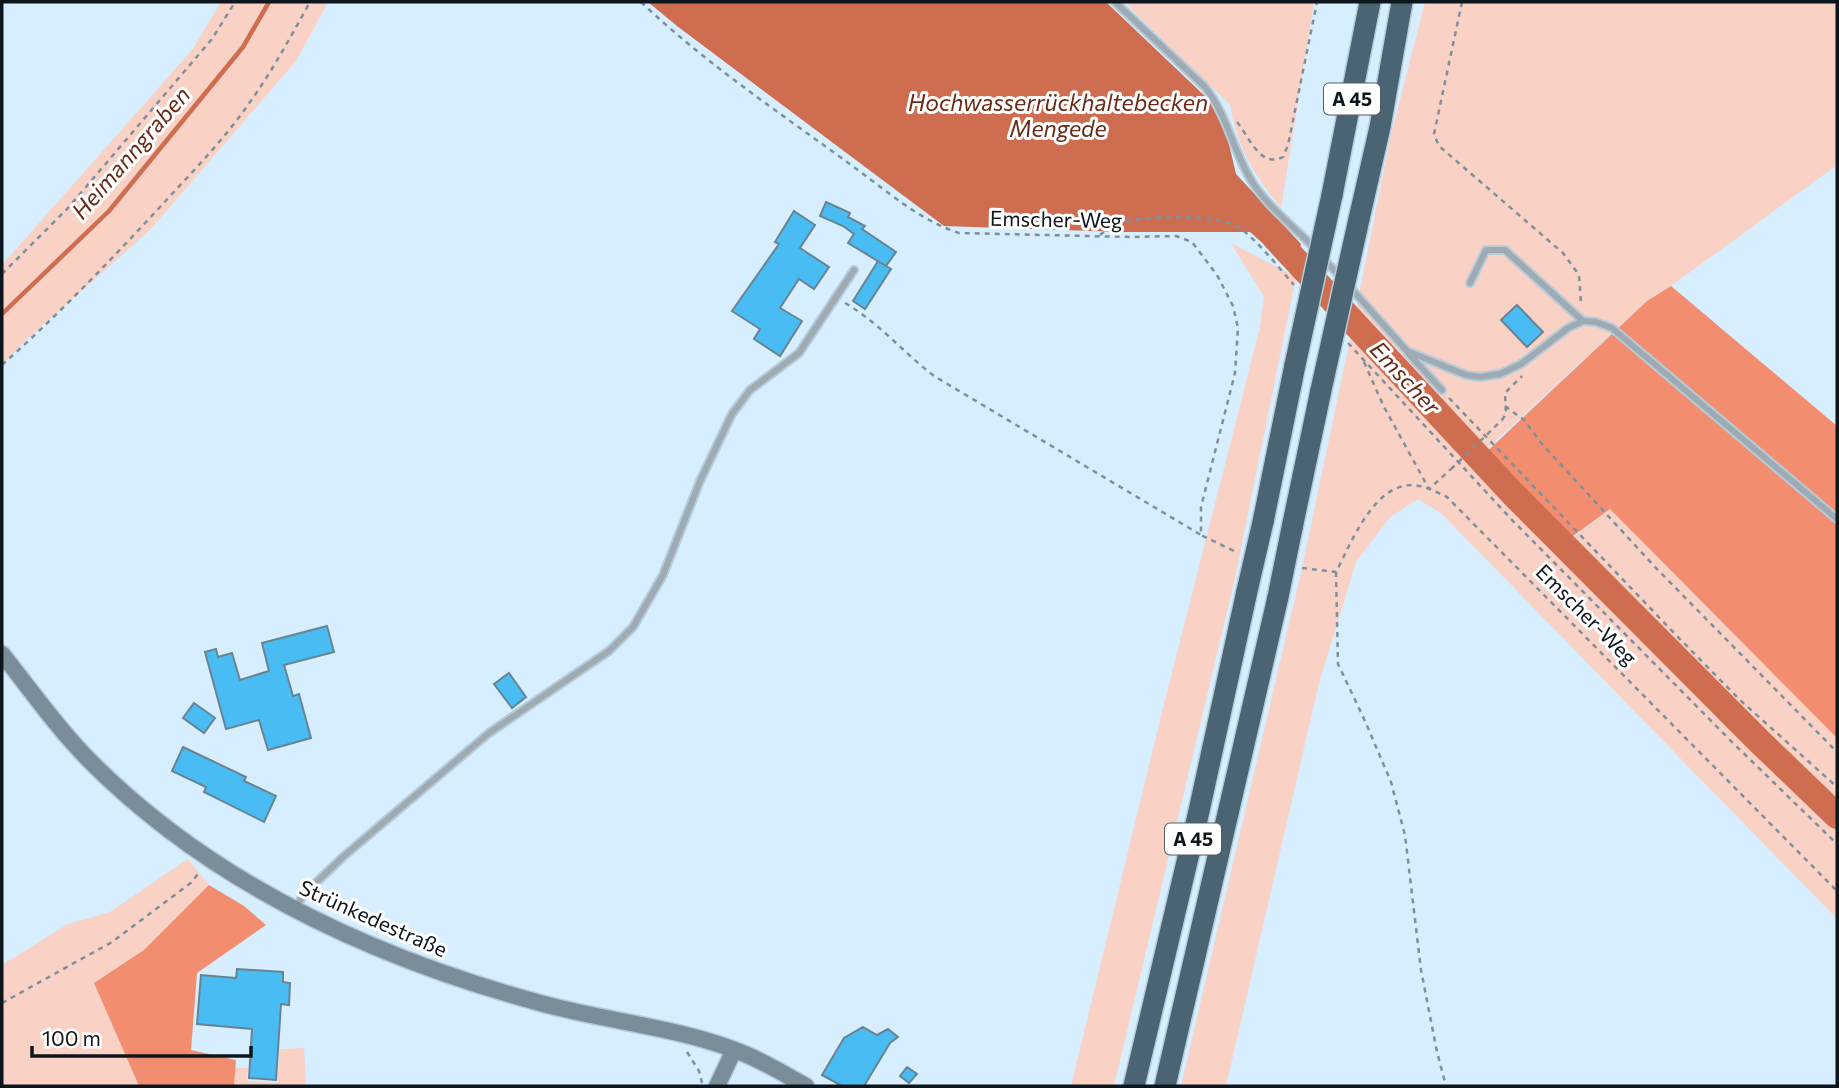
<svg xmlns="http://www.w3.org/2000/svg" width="1839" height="1088" font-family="Commissioner,sans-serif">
<rect width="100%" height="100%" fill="#d6eefd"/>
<path fill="#fad1c5" d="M221 2H328L296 61 150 230 24 342 2 365V265L192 50Z
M1124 2H1314L1281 208C1254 175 1237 147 1230 105Z
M1425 2H1837V165L1671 286 1647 301 1478 457 1562 546 1610 509 1837 738V919L1442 514 1418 499 1390 517 1356 562 1319 683 1226 1086H1181L1302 568 1353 325 1453 429 1354 320 1390 139Z
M1231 243 1296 277 1235 578 1114 1086H1071L1162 712 1260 327 1264 297Z
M188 859 209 885 144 950 94 983 139 1086H2V965L68 924 110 912Z
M304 1048 306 1086H234L235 1068H248L247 1081 277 1083 280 1049Z"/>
<path fill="#f28e6f" d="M1671 286 1837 426V738L1610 509 1565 542 1481 457 1647 301Z
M209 885 244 906 266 925 197 973 191 1050 236 1060 234 1086H139L94 983 144 950Z"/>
<path fill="#ce6d50" d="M648 2H1106L1209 100 1227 136 1236 174 1301 244 1295 272 1250 232H1125L944 226 677 26Z"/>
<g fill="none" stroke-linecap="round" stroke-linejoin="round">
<path stroke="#ce6d50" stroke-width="4.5" d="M2 314 109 211 243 47 269 2"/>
<path stroke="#ce6d50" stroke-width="26" d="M1275 238 1513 494 1758 740 1837 816"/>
</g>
<path fill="#4abcf4" stroke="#688493" stroke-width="2" d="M826 202 850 213 848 217 865 226 862 229 896 252 886 266 848 243 854 234 843 226 820 216Z
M794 211 815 225 800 248 829 267 814 289 799 279 780 308 802 321 780 356 754 339 760 329 732 311 779 244 775 242Z
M878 261 891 269 865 309 853 301Z
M1517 305 1543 332 1527 347 1501 320Z
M327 626 334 652 284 665 293 696 299 694 311 738 268 750 259 720 226 729 205 652 216 649 218 657 232 653 240 680 269 671 262 643Z
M509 673 526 697 512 708 494 684Z
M194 703 215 718 204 733 183 718Z
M183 747 246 777 244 781 276 796 264 822 204 792 206 787 172 771Z
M237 969 283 972V982L290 983 289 1005 281 1004 276 1080 249 1078 252 1029 197 1024 201 975 236 978Z
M863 1027 877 1035 888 1029 898 1037 890 1043 864 1086H842L822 1075 844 1038Z
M907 1067 917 1074 909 1083 900 1076Z"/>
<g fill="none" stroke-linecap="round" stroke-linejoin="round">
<defs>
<path id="service" d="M1115 2 1205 87C1227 115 1233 150 1251 180 1267 207 1294 226 1315 249
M1324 260 1341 277
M1470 283 1486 250H1505L1583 321
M1348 285 1407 351 1466 375 1480 377 1500 374 1521 364 1568 328 1583 321 1596 322 1612 328 1837 519
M1408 353 1442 390
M296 907 304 894 344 856 489 733 609 651 633 627 663 575 700 481 732 414 750 390 799 353 854 270"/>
<path id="secondary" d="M2 654C31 690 57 728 89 760 212 884 374 958 540 1003 608 1022 680 1027 745 1054 766 1063 786 1075 806 1086
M717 1086 734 1050"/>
<path id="motorway" d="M1332 195 1370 2
M1359 219 1380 127 1402 2
M1263 522 1295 365
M1292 528 1321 390
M1134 1086 1199 811 1247 591
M1165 1086 1278 597"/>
</defs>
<use href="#service" stroke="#b6cbd9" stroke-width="10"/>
<use href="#secondary" stroke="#b6cbd9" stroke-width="19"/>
<use href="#motorway" stroke="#b6cbd9" stroke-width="24"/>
<path stroke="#7e909b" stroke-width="2.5" stroke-dasharray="5 5" stroke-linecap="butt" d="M641 2C704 62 777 111 847 162 882 187 918 220 959 233L1131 237 1176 236 1192 242 1217 275 1233 306 1238 328 1235 373 1201 507V535L1238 553
M1462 2 1434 134 1439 146 1563 253 1579 275 1581 304
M1237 122C1249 136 1260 169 1283 157L1288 145 1317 2
M1100 235C1104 232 1108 228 1113 226 1136 214 1221 213 1241 229 1259 242 1279 268 1294 285
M2 274 68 208 212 39 235 2
M845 303C878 322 904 353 934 376L1201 535
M1348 343 1512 520 1733 743 1837 844
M1364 362 1383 405 1429 489 1451 469
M2 365C57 316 109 262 160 207 191 173 224 140 250 102 273 70 291 36 310 2
M1449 398 1675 634 1740 700 1837 787
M1505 406 1524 420 1542 444 1655 567 1837 752
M1502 420 1506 414 1505 393 1522 376
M1302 568 1336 572C1351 543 1373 486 1411 485 1424 485 1436 492 1447 497L1837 891
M1336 572 1338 664 1365 721 1391 782 1405 835 1421 970 1437 1052 1446 1086
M2 1003 112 942 192 882 200 871
M687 1052 699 1071 702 1083"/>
<use href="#service" stroke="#9fabb3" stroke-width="6"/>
<use href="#secondary" stroke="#7a8d98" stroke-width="16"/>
<use href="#motorway" stroke="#4a6473" stroke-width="21"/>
<defs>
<path id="motorway-bridge" d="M1295 365 1332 195
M1321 390 1359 219
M1247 591 1263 522
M1278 597 1292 528"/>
</defs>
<use href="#motorway-bridge" stroke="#b6cbd9" stroke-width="24" stroke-linecap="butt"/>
<path stroke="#7e909b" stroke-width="2.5" stroke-dasharray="5 5" stroke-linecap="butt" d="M1451 469 1502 420"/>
<use href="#motorway-bridge" stroke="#4a6473" stroke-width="21"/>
</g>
<g text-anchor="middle" stroke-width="6" stroke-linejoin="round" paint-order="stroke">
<g fill="#fff" stroke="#555c60" stroke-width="2">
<rect x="1324" y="83.5" width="56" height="31" rx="5"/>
<rect x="1165" y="823.5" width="56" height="31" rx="5"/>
</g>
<g font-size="19" font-weight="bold" fill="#0c161c">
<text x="1352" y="106">A 45</text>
<text x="1193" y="846">A 45</text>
</g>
<g font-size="21" fill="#0c161c" stroke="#fff">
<text transform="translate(1056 220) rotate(1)" y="7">Emscher-Weg</text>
<text transform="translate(1586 615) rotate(45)" y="7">Emscher-Weg</text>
<text transform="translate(373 919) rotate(24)" y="7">Strünkedestraße</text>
</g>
<g font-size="23" font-style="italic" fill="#692a16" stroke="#fff">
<text x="1058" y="111">Hochwasserrückhaltebecken<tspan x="1058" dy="26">Mengede</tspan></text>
<text transform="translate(131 153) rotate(-49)" y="8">Heimanngraben</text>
<text transform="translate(1405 378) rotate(47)" y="8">Emscher</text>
</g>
</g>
<rect width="1839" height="1088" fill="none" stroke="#0c161c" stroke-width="7"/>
<path d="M32 1046v10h219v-10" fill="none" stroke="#0c161c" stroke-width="3.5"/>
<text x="42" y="1046" font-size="21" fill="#0c161c" stroke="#ffffff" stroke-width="5" paint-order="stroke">100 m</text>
</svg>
